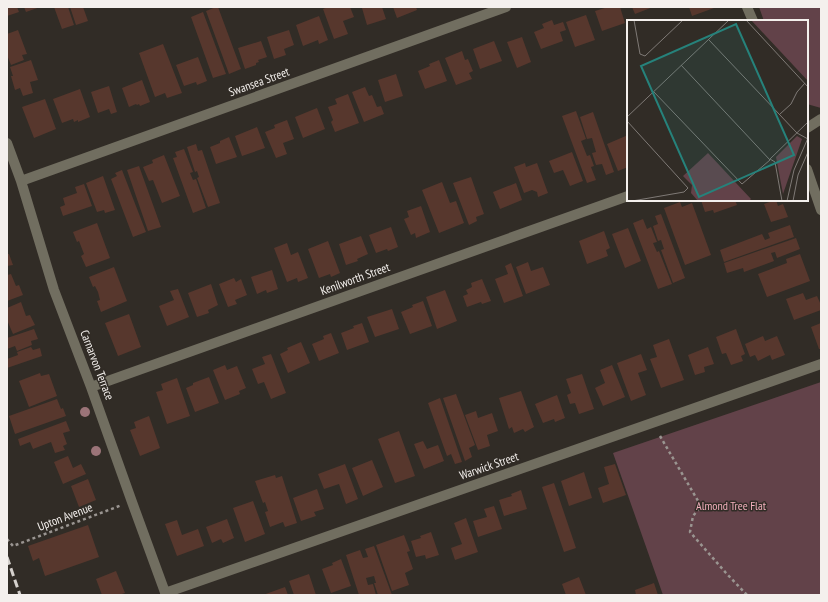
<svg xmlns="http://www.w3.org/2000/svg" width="828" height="602" font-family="'PT Sans Narrow',sans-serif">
<rect width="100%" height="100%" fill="#312c26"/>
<path fill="#624249" d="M759 7H821V108L807 104V21H764Z
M821 382V595H663L613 453Z"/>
<path fill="#57372d" d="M7 7H17L19 12 7 16Z
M24 7H40L26 12Z
M54 7H68L74 25 62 29Z
M70 7H83L88 21 76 25Z
M216 7H218L241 69 229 74 206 11Z
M328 7H350L354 17 343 21 348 34 334 39 323 9Z
M364 7H382L386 19 367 25 362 8H364Z
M393 7H416L417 10 397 18Z
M608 7H620L625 23 602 31 595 11Z
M632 7H653L635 14Z
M689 7H714V8L692 16Z
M203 12 226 74 213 78 191 17Z
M586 15 595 40 575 47 566 22Z
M319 16 328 40 319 44 318 40 303 46 296 25Z
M552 20 554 25 563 22 566 30 560 32 563 41 541 49 534 32 544 28 542 24Z
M18 30 27 54 22 55 24 60 11 65 7 55V34Z
M289 30 294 45 284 49 286 55 274 59 267 37Z
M522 37 531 62 517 68 507 42Z
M261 41 267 57 258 60 259 62 256 63V65L245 69 238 48Z
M494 41 502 61 480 69 473 49Z
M163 44 182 93 167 98 165 93 155 97 139 53Z
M462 51 465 60 468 59 473 71 469 73 472 79 456 85 445 58Z
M198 57 207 81 197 85 196 82 184 86 176 65Z
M31 60 38 80 30 82 33 93 23 96 20 88 15 90 11 76H13L10 67Z
M439 60 447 81 425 89 418 71 430 66 429 64Z
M396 74 403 96 385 102 378 80Z
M142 80 150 102 140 106 139 104 137 105 136 104 129 107 122 88Z
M109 86 117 112 111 114 109 109 98 113 91 92Z
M365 87 369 96 372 95 377 107 381 106 384 114 364 122 352 92Z
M80 89 90 117 78 122V120L74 122 73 119 62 123 53 99Z
M348 94 359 123 335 132 331 122 333 120 328 107 337 104 335 99Z
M45 99 56 129 34 138 22 107Z
M317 108 325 129 303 138 295 117Z
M576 111 586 139 581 141 587 156 590 155 594 166 591 167 596 180 587 183 562 116Z
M593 112 614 172 606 175 602 164 596 165 592 153 596 152 592 138 587 139 580 117Z
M287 120 294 139 283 143 287 154 276 158 265 132 275 128 274 125Z
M257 127 265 148 242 156 235 136Z
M628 135V167L618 171 607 144Z
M229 137 237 157 216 164 210 147 220 143V141Z
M196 144 198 151 202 150 220 203 208 207 197 178 199 177 197 171 195 172 187 147Z
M184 149 193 172 190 173 193 180 196 179 206 208 193 213 173 158 177 157 175 152Z
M572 152 583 181 570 186 563 170 554 173 549 161Z
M164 155 180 196 162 203 153 180 149 181 143 167 153 163 152 160Z
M525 163 526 167 537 163 548 193 538 197 537 192 532 190 524 193 514 167Z
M139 166 161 227 148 231 127 170Z
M122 170 146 232 133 237 111 179 117 176 115 173Z
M103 176 115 210 105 213 104 210 97 212 86 183Z
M471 177 484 214 476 217 477 221 469 225 453 183Z
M442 182 450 203 456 201 464 223 439 233 422 190Z
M516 183 522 200 500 209 493 192Z
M84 184 92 206 63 216 60 207 65 205 63 198 77 193 75 187Z
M701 200H735L737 205 714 213 713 210 705 212Z
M775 200H776L778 206 783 204 788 217 771 222 764 204Z
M680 202 682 207 692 203 711 255 685 265 664 208Z
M421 206 430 232 416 238 415 233 411 235 404 219 409 217 407 211Z
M661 214 685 278 673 283 661 250 664 249 661 240 658 241 653 226 658 224 655 216Z
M643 219 647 229 651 227 657 242 653 243 657 252 659 251 672 284 658 289 633 223Z
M97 223 110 258 86 267 81 256 84 254 79 241 77 242 73 232Z
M790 225 794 237 724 262 720 250 762 234 765 240 770 238 768 233Z
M391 227 398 247 388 251 387 249 376 253 369 235Z
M628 228 641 261 625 268 612 234Z
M604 231 610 248 606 250 608 256 587 264 579 241Z
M361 236 368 254 357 259 358 261 346 265 339 244Z
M796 238 800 249 777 258 775 252 771 253 774 261 744 272 743 268 727 273 724 263Z
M328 241 340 273 331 277 330 274 319 278 308 249Z
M287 243 291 255 298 252 308 278 298 282 297 278 287 282 274 248Z
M7 254H9L13 265 7 266Z
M800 254 810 281 767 297 758 274 787 263 786 259Z
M528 262 531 271 543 267 550 285 526 294 516 267Z
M511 263 523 296 504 303 495 279 508 274 505 266Z
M114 267 127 301 101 312 97 301 100 300 98 292 95 286 93 287 89 277Z
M272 270 278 289 267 293 266 290 257 294 251 277Z
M11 274 16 286 19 285 23 295 7 301V275Z
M234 278 236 282 241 279 247 295 235 300 237 304 228 307 219 284Z
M482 279 491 301 482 304 481 302 467 307 463 296 468 294 466 290 472 287 471 283Z
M211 284 218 305 208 310 209 313 197 317 188 293Z
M178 289 189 317 167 326 159 306 174 300 170 291Z
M445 290 457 321 437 329 426 297Z
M803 293 806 300 817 296 821 305V310L794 320 786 299Z
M423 301 432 326 410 334 401 312 413 307 412 305Z
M21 302 26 316 30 315 35 325 13 334 7 320V308Z
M392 309 399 329 375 337 367 317Z
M129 314 141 347 118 356 105 323Z
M362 323 369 342 347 350 341 333 354 328 353 326Z
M821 323V349H819L811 327Z
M34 329 38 339 31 341 32 345 17 351 15 346 7 349V338Z
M736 329 745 354 741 356 743 361 731 365 726 353 722 354 716 337Z
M331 333 339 353 319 361 312 344 324 339 323 336Z
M763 336 765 341 777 336 785 355 772 360 770 355 758 361 755 355 750 357 745 344Z
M669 339 684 380 661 388 650 359 657 357 653 345Z
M301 342 310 363 288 373 280 354 288 350 287 348Z
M31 347 33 350 40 348 42 356 7 368V359L18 355 17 352Z
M708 347 714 364 704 367 705 372 695 375 688 355Z
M271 354 286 393 271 399 264 382 258 384 252 369 265 364 262 357Z
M641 354 647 370 638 373 646 395 631 401 617 363Z
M225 365 227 370 237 366 246 388 239 391 240 394 225 400 213 370Z
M612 365 625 397 603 406 595 388 605 383 600 370Z
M40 373 41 376 49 374 57 396 29 407 19 381Z
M582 374 594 409 579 414 575 403 570 404 567 395 571 393 566 379Z
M209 377 219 403 195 412 186 388 193 385V383Z
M177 378 190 416 167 424 156 392 163 390 161 384Z
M521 391 534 427 525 432 523 429 514 433 512 427 509 429 499 398Z
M456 394 475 445 469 448 472 457 465 461 443 398Z
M557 395 565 418 555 422 554 419 543 423 535 404Z
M440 398 462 462 455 464 451 454 447 456 428 403Z
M57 399 61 409 63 408 66 416 15 434 9 416Z
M476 411 478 418 492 413 498 431 487 435 490 446 478 450 465 415Z
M149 416 160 448 140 456 130 430 136 428 134 422Z
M66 421 70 431 63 433 67 444 63 446 65 450 55 453 51 442 33 449 30 442 20 446 18 439Z
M399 431 415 476 395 483 378 439Z
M423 441 427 449 438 445 444 461 424 469 414 444Z
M68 456 73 468 81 464 86 474 63 484 54 462Z
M372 460 383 487 363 496 352 468Z
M345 464 358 499 346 504 339 484 324 489 318 474Z
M615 464 626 495 603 503 598 488 609 484 604 467Z
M584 472 592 498 569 506 561 481Z
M275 475 276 478 282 476 297 523 285 527 283 522 270 527 265 512 268 511 265 502 263 503 255 481Z
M88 479 96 500 79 507 71 486Z
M554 483 576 548 564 552 542 487Z
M317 489 324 509 314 512 316 516 301 521 293 498Z
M521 490 527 509 504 516 499 500 512 496 511 494Z
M253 501 265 534 245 542 233 508Z
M494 506 502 529 478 537 473 521 487 517 484 509Z
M466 518 478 552 455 560 451 548 462 544 454 523Z
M227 519 234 538 223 543 221 539 212 543 206 527Z
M177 520 182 535 198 529 204 546 177 556 165 524Z
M88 525 99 557 45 576 39 558 33 561 28 546Z
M431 532 439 555 426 559 425 555 416 557 411 541 421 538 420 536Z
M404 535 410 551 407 552 413 569 405 573 409 585 392 591 376 545Z
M374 546 392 595H378L374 583H376L374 576 366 578 368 585 373 584 376 595H359L346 555 360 550 363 558 368 557 365 549Z
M341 559 351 586 331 593 322 569 333 565 332 563Z
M116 571 125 593 119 595H102L96 579Z
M309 574 316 595H294L289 581Z
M579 577 586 595H566L562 584Z
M654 583 658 595H636L635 590Z
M285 587 288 595H263Z"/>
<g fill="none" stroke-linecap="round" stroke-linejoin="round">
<path stroke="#9a9591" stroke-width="2.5" stroke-dasharray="3 3" stroke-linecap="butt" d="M660 436 701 506 693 516 690 532 726 573 747 595
M7 539 13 546 122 505"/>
<path stroke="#716e60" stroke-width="10" d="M747 7 753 21
M807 128 821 119
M7 143 21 181 54 290 91 387 132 502 166 595
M807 169 821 210
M21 181 506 7
M91 387 628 196
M165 593 821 364"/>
<path stroke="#d5d1cd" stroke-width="3" stroke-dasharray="8 4" stroke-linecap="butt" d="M7 557 20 595"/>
</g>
<g fill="#9b7478">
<circle cx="85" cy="412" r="5"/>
<circle cx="96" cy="451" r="5"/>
</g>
<g text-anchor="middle" stroke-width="3" stroke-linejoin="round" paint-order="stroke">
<g font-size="12" fill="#f4f0ed" stroke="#312c26">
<text transform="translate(259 82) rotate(-20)" y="4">Swansea Street</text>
<text transform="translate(355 279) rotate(-20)" y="4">Kenilworth Street</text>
<text transform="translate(97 365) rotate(69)" y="4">Carnarvon Terrace</text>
<text transform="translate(489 466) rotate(-19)" y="4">Warwick Street</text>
<text transform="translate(65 517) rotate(-21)" y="4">Upton Avenue</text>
</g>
<g font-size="12" fill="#f2afbc" stroke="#312c26">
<text x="731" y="510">Almond Tree Flat</text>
</g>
</g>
<g transform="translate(627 20)">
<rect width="181" height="181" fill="#312c26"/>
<path d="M124 0H181V61ZM170 116 175 119 156 174 149 137ZM81 133 124 179 122 181H71L64 173 65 165 56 156Z" fill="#624249"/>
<path fill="none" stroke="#7f7a76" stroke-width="1" d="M7 0 13 34 18 36 56 0M119 0 181 67M82 20 170 113 181 119M27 72 115 164 143 140 54 45M153 94 164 84 170 72 178 63M0 97 102 0M0 101 61 168 57 172 5 181M155 181 148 142 143 139 181 102M160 181 167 150 181 118M166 181 171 155 181 132"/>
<path fill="#26827b" fill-opacity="0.15" stroke="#26827b" stroke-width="2" d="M109 4 167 135 72 177 14 46Z"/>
<rect width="181" height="181" fill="none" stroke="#f4f0ed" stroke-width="2"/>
</g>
<rect width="828" height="602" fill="none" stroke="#f4f0ed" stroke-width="16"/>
</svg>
